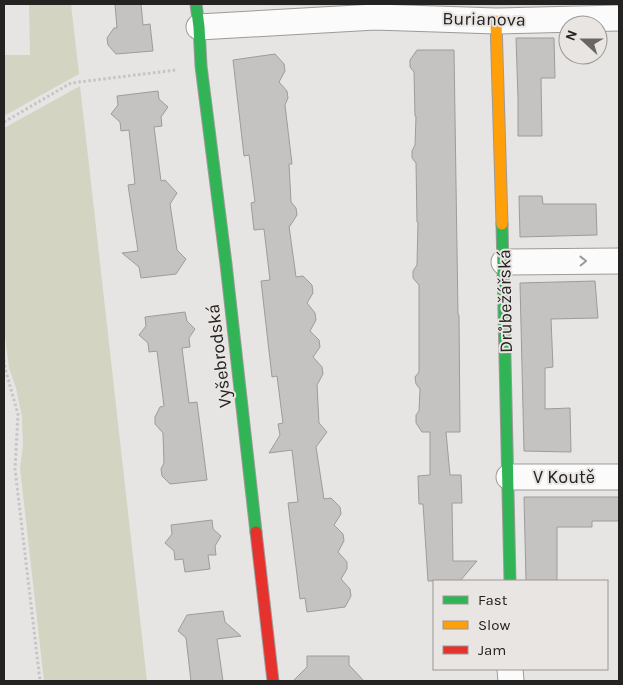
<svg xmlns="http://www.w3.org/2000/svg" width="623" height="685" font-family="Karla,sans-serif">
<rect width="100%" height="100%" fill="#e7e5e3"/>
<path fill="#dad6d0" d="M207 4H619V6L480 10Z"/>
<path fill="#d3d4c1" d="M29 4H71L79 74 4 116V55H30Z
M80 86 89 165 147 681H44L20 468 23 446 22 417 16 388 9 368 4 328V128Z"/>
<path fill="#c5c3c2" stroke="#9d9c9a" d="M115 4H141L143 25 150 24 153 51 116 54 108 45 107 38 114 28H117Z
M516 38H554L555 78H541L542 136H518V98Z
M417 50H454L458 315H459L460 432H446L450 475H461L462 503H452L453 561H477L460 581H428L423 504H419L418 476 430 475V432H422L416 423V415L419 411 420 389 416 384 415 377 419 372V285L413 278V271L417 265 418 222H417L416 163 412 158V151L415 145 416 116H415L414 72 410 67V60Z
M275 54 284 64 285 71 279 82 287 91 288 98 285 105 292 164H289L291 202 296 208 297 215 290 226H289L296 277 303 276 312 285 313 293 307 303 315 313 316 320 310 331 319 340 320 347 313 357 322 367 323 374 317 385 319 423 327 432 316 447 324 499 331 498 340 507 341 514 334 525 343 534 344 541 338 552 347 562V569L341 579 350 589 351 596 345 607 307 612 305 598 300 599 288 503 298 502 292 450 269 453 280 435 278 424 283 423 277 376 272 377 261 281 270 280 264 229 254 230 251 203 255 202 249 155 244 156 233 60Z
M158 91 159 99 168 107 161 117 162 126 154 127 161 181 165 180 177 193 170 204 177 250 186 259 176 274 141 278 139 267 122 253 138 251 128 185 135 184 129 130 121 131 120 122 111 114 118 105 117 96Z
M519 196H542L543 204H596L597 235 520 237Z
M595 281 598 318 551 319 553 367 545 368V409L570 408 571 452 524 451 520 283Z
M185 312 187 321 195 329 189 338 190 347 182 348 189 403 197 402 207 480 170 484 162 476 161 469 164 463 163 433 155 424V417L160 407 164 406 157 351 149 352 148 343 139 335 146 326 145 317Z
M524 497H619V521H592V527H557V581H526Z
M212 520 213 529 221 536 215 546 216 555H208L210 569 185 572 183 559 175 560 174 551 165 543 172 534 171 525Z
M223 611 225 622 241 636 217 639 223 681H191L186 638 178 631 187 615Z
M307 656H349V665L364 681H293L307 667Z"/>
<g fill="none" stroke-linecap="round" stroke-linejoin="round">
<defs>
<path id="street" d="M199 27 375 17 496 21 619 18
M504 262 619 261
M509 477H619
M510 669 511 681"/>
<path id="fast" d="M196 4 199 27 201 66 226 264 256 532
M502 224 510 581"/>
<path id="slow" d="M496 21 502 224"/>
<path id="jam" d="M256 532 273 681"/>
</defs>
<use href="#street" stroke="#9c9b99" stroke-width="27"/>
<use href="#fast" stroke="#9c9b99" stroke-width="13"/>
<use href="#slow" stroke="#9c9b99" stroke-width="13"/>
<use href="#jam" stroke="#9c9b99" stroke-width="13"/>
<path stroke="#c5c5c5" stroke-width="3" stroke-dasharray="2.5 2.5" stroke-linecap="butt" d="M4 122 71 83 176 70
M4 360 5 368 18 414 15 469 40 681"/>
<use href="#street" stroke="#fbfbfb" stroke-width="25"/>
<use href="#fast" stroke="#30b455" stroke-width="11"/>
<use href="#slow" stroke="#ff9f0a" stroke-width="11"/>
<use href="#jam" stroke="#e5322d" stroke-width="11"/>
</g>
<defs><path id="oneway-chevron" d="M-2-3.5L2.5 0L-2 3.5" fill="none" stroke-width="1.6" stroke-linecap="round" stroke-linejoin="round" transform="scale(1.25)"/></defs>
<use stroke="#9a9a99" href="#oneway-chevron" transform="translate(583 261) rotate(-1)"/>
<g text-anchor="middle" stroke-width="4" stroke-linejoin="round" paint-order="stroke">
<g font-size="18" fill="#242322" stroke="#e8e5e2">
<text transform="translate(484 19) rotate(1)" y="6">Burianova</text>
<text transform="translate(505 301) rotate(-91)" y="6">Drůbežářská</text>
<text transform="translate(219 356) rotate(-97)" y="6">Vyšebrodská</text>
<text x="564" y="483">V Koutě</text>
</g>
</g>
<rect width="623" height="685" fill="none" stroke="#242322" stroke-width="10"/>
<rect x="433" y="580" width="175" height="90" fill="#e8e5e2" stroke="#9a9795"/>
<rect x="443" y="596" width="25" height="8" fill="#30b455" stroke="#9a9795"/>
<text x="478" y="605" font-size="15" fill="#242322">Fast</text>
<rect x="443" y="621" width="25" height="8" fill="#ff9f0a" stroke="#9a9795"/>
<text x="478" y="630" font-size="15" fill="#242322">Slow</text>
<rect x="443" y="646" width="25" height="8" fill="#e5322d" stroke="#9a9795"/>
<text x="478" y="655" font-size="15" fill="#242322">Jam</text>
<g transform="translate(583 40) rotate(291)"><circle r="24" fill="#e8e5e2" stroke="#9a9795"/>
<path d="M0-4L9 19L0 12L-9 19Z" fill="#686766"/>
<text y="-8" font-size="14" font-weight="bold" text-anchor="middle" fill="#242322">N</text>
</g>
</svg>
